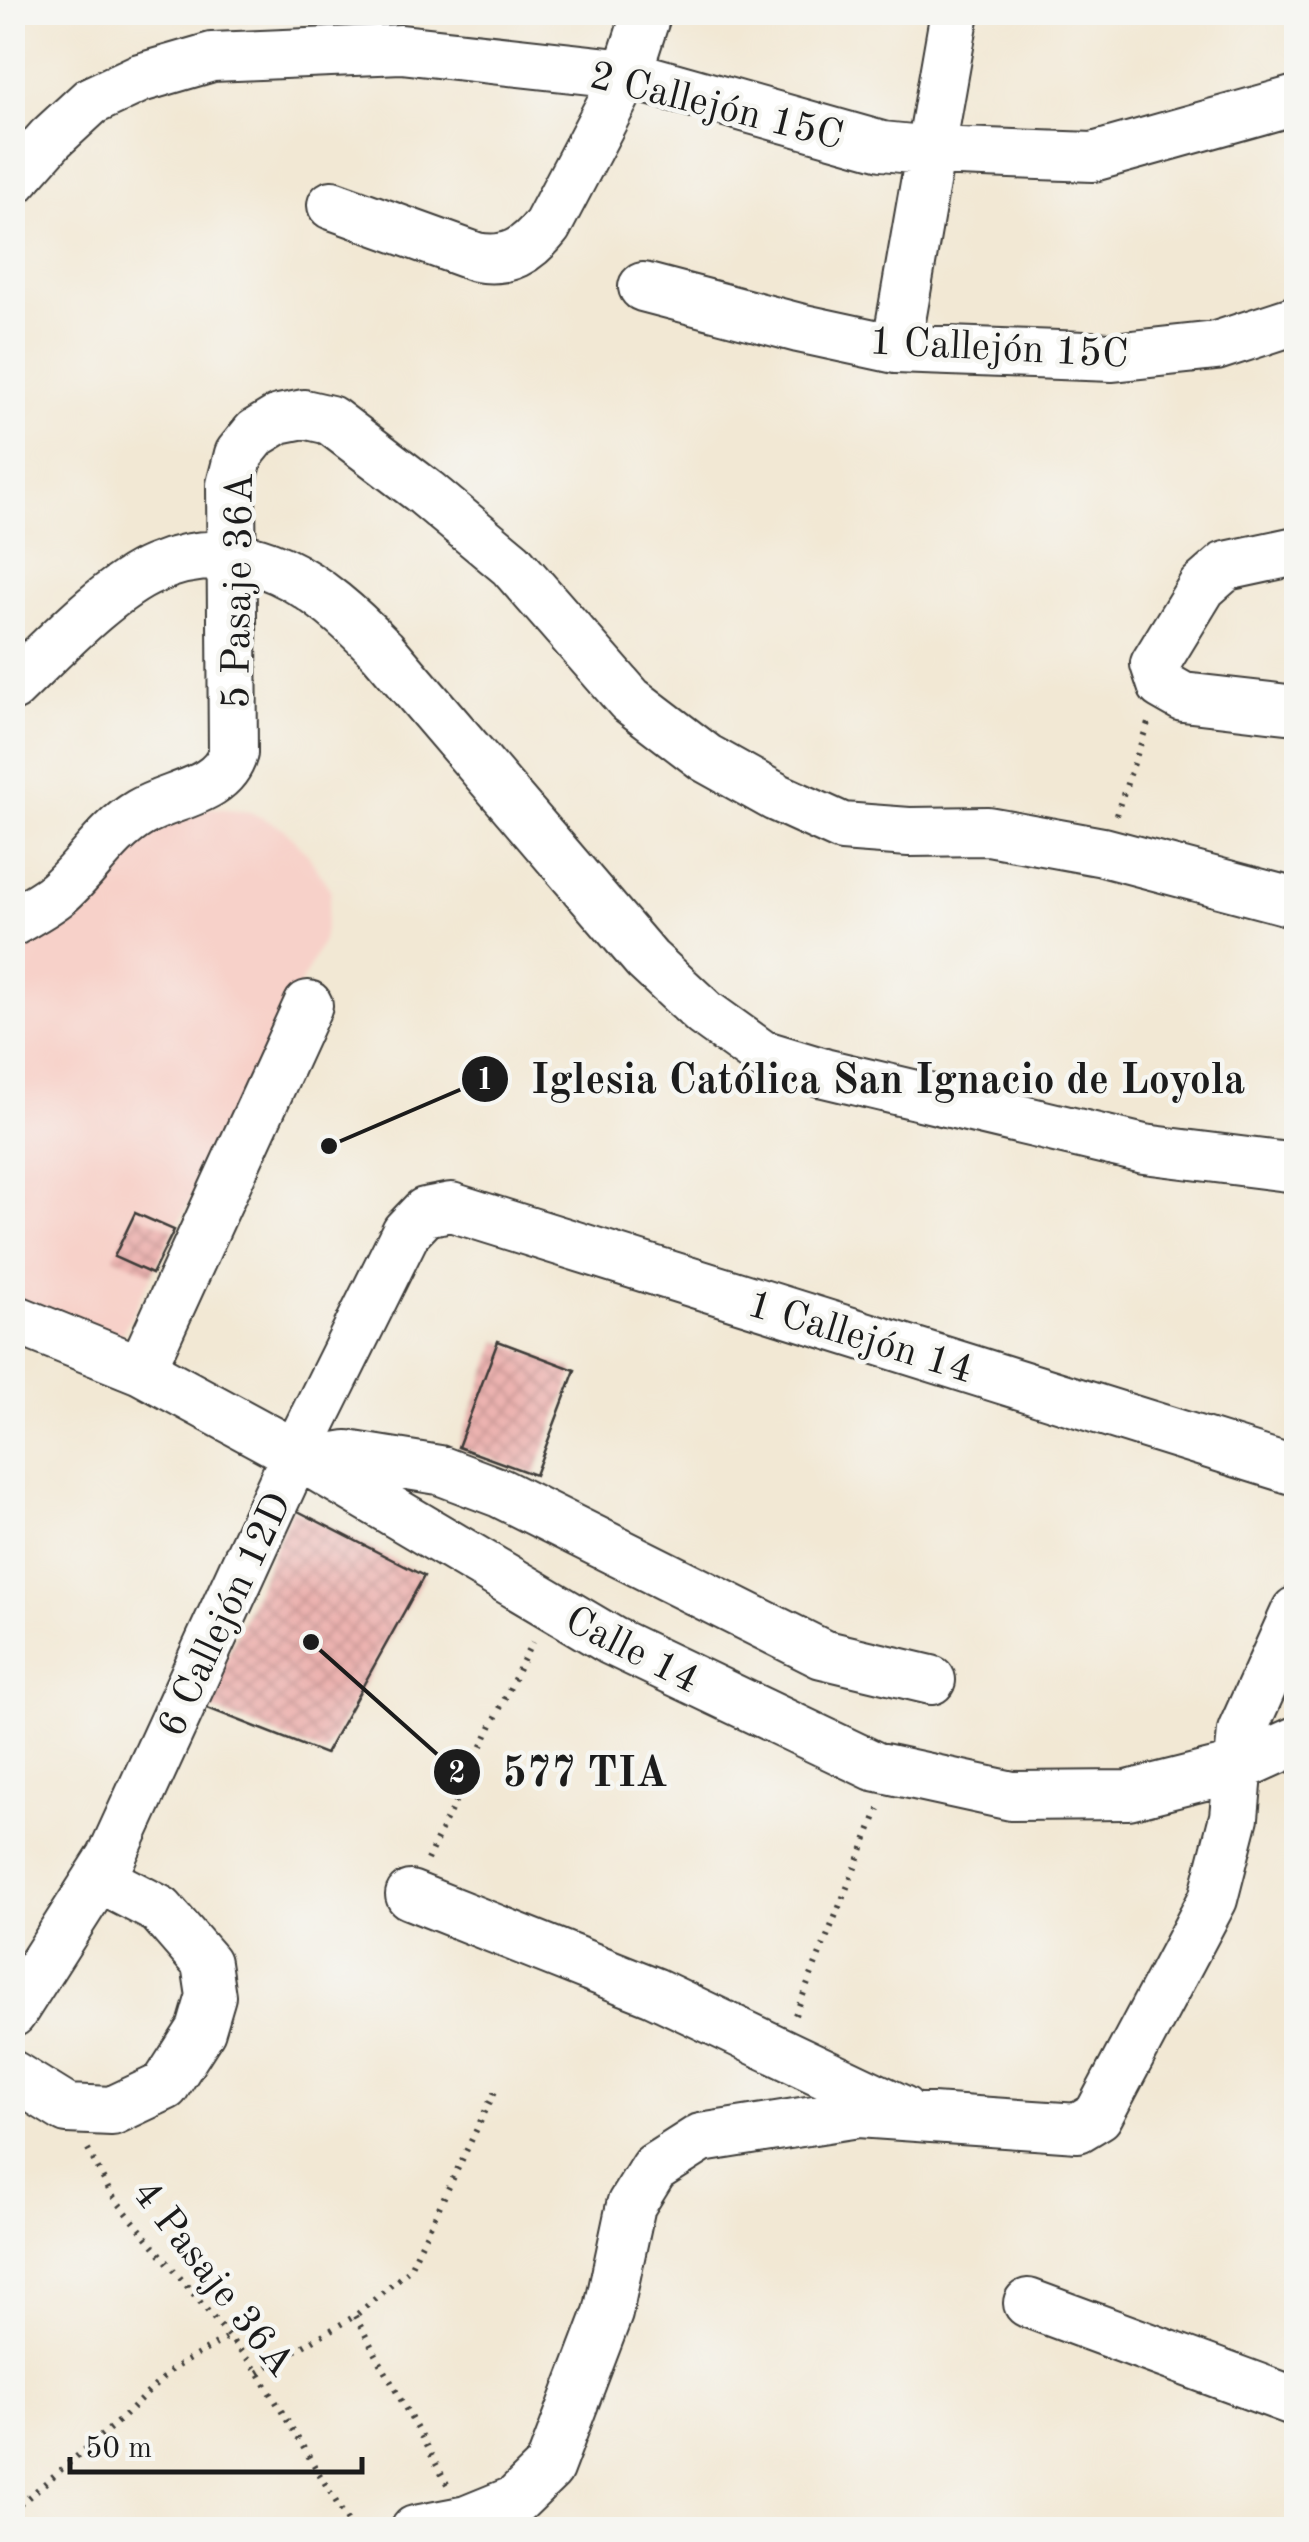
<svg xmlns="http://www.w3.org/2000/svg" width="1309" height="2542" font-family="'Old Standard TT',serif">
<defs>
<pattern id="building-cross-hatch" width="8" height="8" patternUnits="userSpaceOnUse" patternTransform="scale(2.5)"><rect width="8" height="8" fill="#ecb3b0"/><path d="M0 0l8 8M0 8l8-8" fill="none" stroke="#ca9997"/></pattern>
</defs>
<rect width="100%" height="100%" fill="#f6f6f2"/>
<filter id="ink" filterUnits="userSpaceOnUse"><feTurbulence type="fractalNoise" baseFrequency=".01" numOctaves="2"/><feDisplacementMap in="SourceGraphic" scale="20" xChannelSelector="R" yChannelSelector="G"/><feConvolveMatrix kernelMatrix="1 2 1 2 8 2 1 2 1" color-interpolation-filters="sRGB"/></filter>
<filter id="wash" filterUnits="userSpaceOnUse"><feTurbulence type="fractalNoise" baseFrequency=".0048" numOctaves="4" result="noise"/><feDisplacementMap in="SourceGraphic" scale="40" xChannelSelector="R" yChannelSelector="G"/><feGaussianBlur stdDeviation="2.25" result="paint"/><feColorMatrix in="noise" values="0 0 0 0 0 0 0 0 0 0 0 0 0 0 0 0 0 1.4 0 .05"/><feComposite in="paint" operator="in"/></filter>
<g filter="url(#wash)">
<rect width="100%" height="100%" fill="#f2e8d4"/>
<path fill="#f7d1c9" d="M201 806 250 812 283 828 306 852 331 891 323 940 119 1339 13 1300 12 942 112 852Z"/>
<g id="blocks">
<path fill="url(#building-cross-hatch)" d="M135 1213 174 1230 152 1274 114 1257Z
M498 1341 575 1370 535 1475 458 1447Z
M292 1508 424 1576 325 1754 205 1707Z"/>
</g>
</g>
<g filter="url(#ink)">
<use href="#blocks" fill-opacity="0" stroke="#3c3b38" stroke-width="2.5"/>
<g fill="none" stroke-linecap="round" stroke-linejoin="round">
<defs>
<path id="minor" d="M12 182 51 138 91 101 140 78 212 57 401 49 627 74 882 146 932 151 1093 157 1296 100
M332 205 476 257C508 263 527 251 547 226L627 74 647 12
M643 287 799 328 896 349 1113 357 1216 346 1296 320
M896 349 955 12
M1296 551 1226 566 1202 587 1155 664 1162 685 1183 697 1296 710
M12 687C49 652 108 588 154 569 248 529 319 585 382 650L647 960 704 1013 761 1054 824 1073 1144 1149 1296 1168
M12 922C27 913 45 904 58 893 88 867 106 833 140 813 172 794 222 792 233 753L231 485 239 454 256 433 279 419 304 414 330 420 426 493 511 564 630 700 706 758 776 797 842 827 909 832 988 831 1103 852 1296 903
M12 1318 141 1370 296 1454 612 1641 874 1766 1012 1796 1128 1795 1239 1767 1296 1741
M141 1370 308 1005
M318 1467 335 1457 347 1455 439 1470 500 1493 822 1654 931 1680
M410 1895 654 1992 902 2110
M12 2013 111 1858 296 1454 406 1232 425 1212 451 1207 1296 1471
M12 2075 67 2109 112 2111 165 2086 201 2030 211 1996 206 1963 160 1910 98 1878
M1028 2303 1296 2402
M415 2530 467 2520 516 2500 549 2468 608 2313 631 2205 654 2168 701 2138 858 2113 1078 2128 1098 2116 1213 1899 1234 1817 1242 1731 1296 1611"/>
</defs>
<use href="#minor" stroke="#3c3b38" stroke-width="52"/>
<path stroke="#3c3b38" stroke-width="6" stroke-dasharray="2.5 8" stroke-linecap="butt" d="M1116 815 1148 723
M427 1860 532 1642
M795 2015 879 1809
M88 2150 111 2194 258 2372 353 2530
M355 2316 447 2484
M258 2372 355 2316 409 2270 497 2087
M12 2511 121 2419 172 2369 229 2337"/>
<use href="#minor" stroke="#fff" stroke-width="48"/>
</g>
</g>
<g text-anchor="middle" stroke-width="9" stroke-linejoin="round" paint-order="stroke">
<g font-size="40" fill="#1c1c1c" stroke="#f6f6f2">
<text transform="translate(717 104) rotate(14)" y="14">2 Callejón 15C</text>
<text transform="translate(999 346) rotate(3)" y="14">1 Callejón 15C</text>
<text transform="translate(236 591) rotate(-89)" y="14">5 Pasaje 36A</text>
<text transform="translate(861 1335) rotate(17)" y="14">1 Callejón 14</text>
<text transform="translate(223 1614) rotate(-65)" y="14">6 Callejón 12D</text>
<text transform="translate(633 1648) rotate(27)" y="14">Calle 14</text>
<text transform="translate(215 2277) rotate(52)" y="14">4 Pasaje 36A</text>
</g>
</g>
<path fill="none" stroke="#1c1c1c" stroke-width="4" d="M329 1146L485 1079M311 1642L457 1772"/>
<g fill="#1c1c1c" stroke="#f6f6f2" stroke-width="4">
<circle cx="329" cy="1146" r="10"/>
<circle cx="311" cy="1642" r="10"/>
<circle cx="485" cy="1079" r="25"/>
<circle cx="457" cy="1772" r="25"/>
</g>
<g font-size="30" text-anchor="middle" font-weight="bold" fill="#fff">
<text x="485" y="1089">1</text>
<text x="457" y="1782">2</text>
</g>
<g font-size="42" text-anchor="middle" font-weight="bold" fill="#1c1c1c" stroke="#f6f6f2" stroke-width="9" stroke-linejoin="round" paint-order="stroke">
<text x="888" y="1093">Iglesia Católica San Ignacio de Loyola</text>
<text x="585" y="1786">577 TIA</text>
</g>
<rect width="1309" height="2542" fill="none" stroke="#f6f6f2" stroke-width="50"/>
<path d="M70 2457v15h292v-15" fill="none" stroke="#1c1c1c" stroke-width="5"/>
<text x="85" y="2457" font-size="30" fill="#1c1c1c" stroke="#f6f6f2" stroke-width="8" paint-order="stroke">50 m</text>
</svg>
